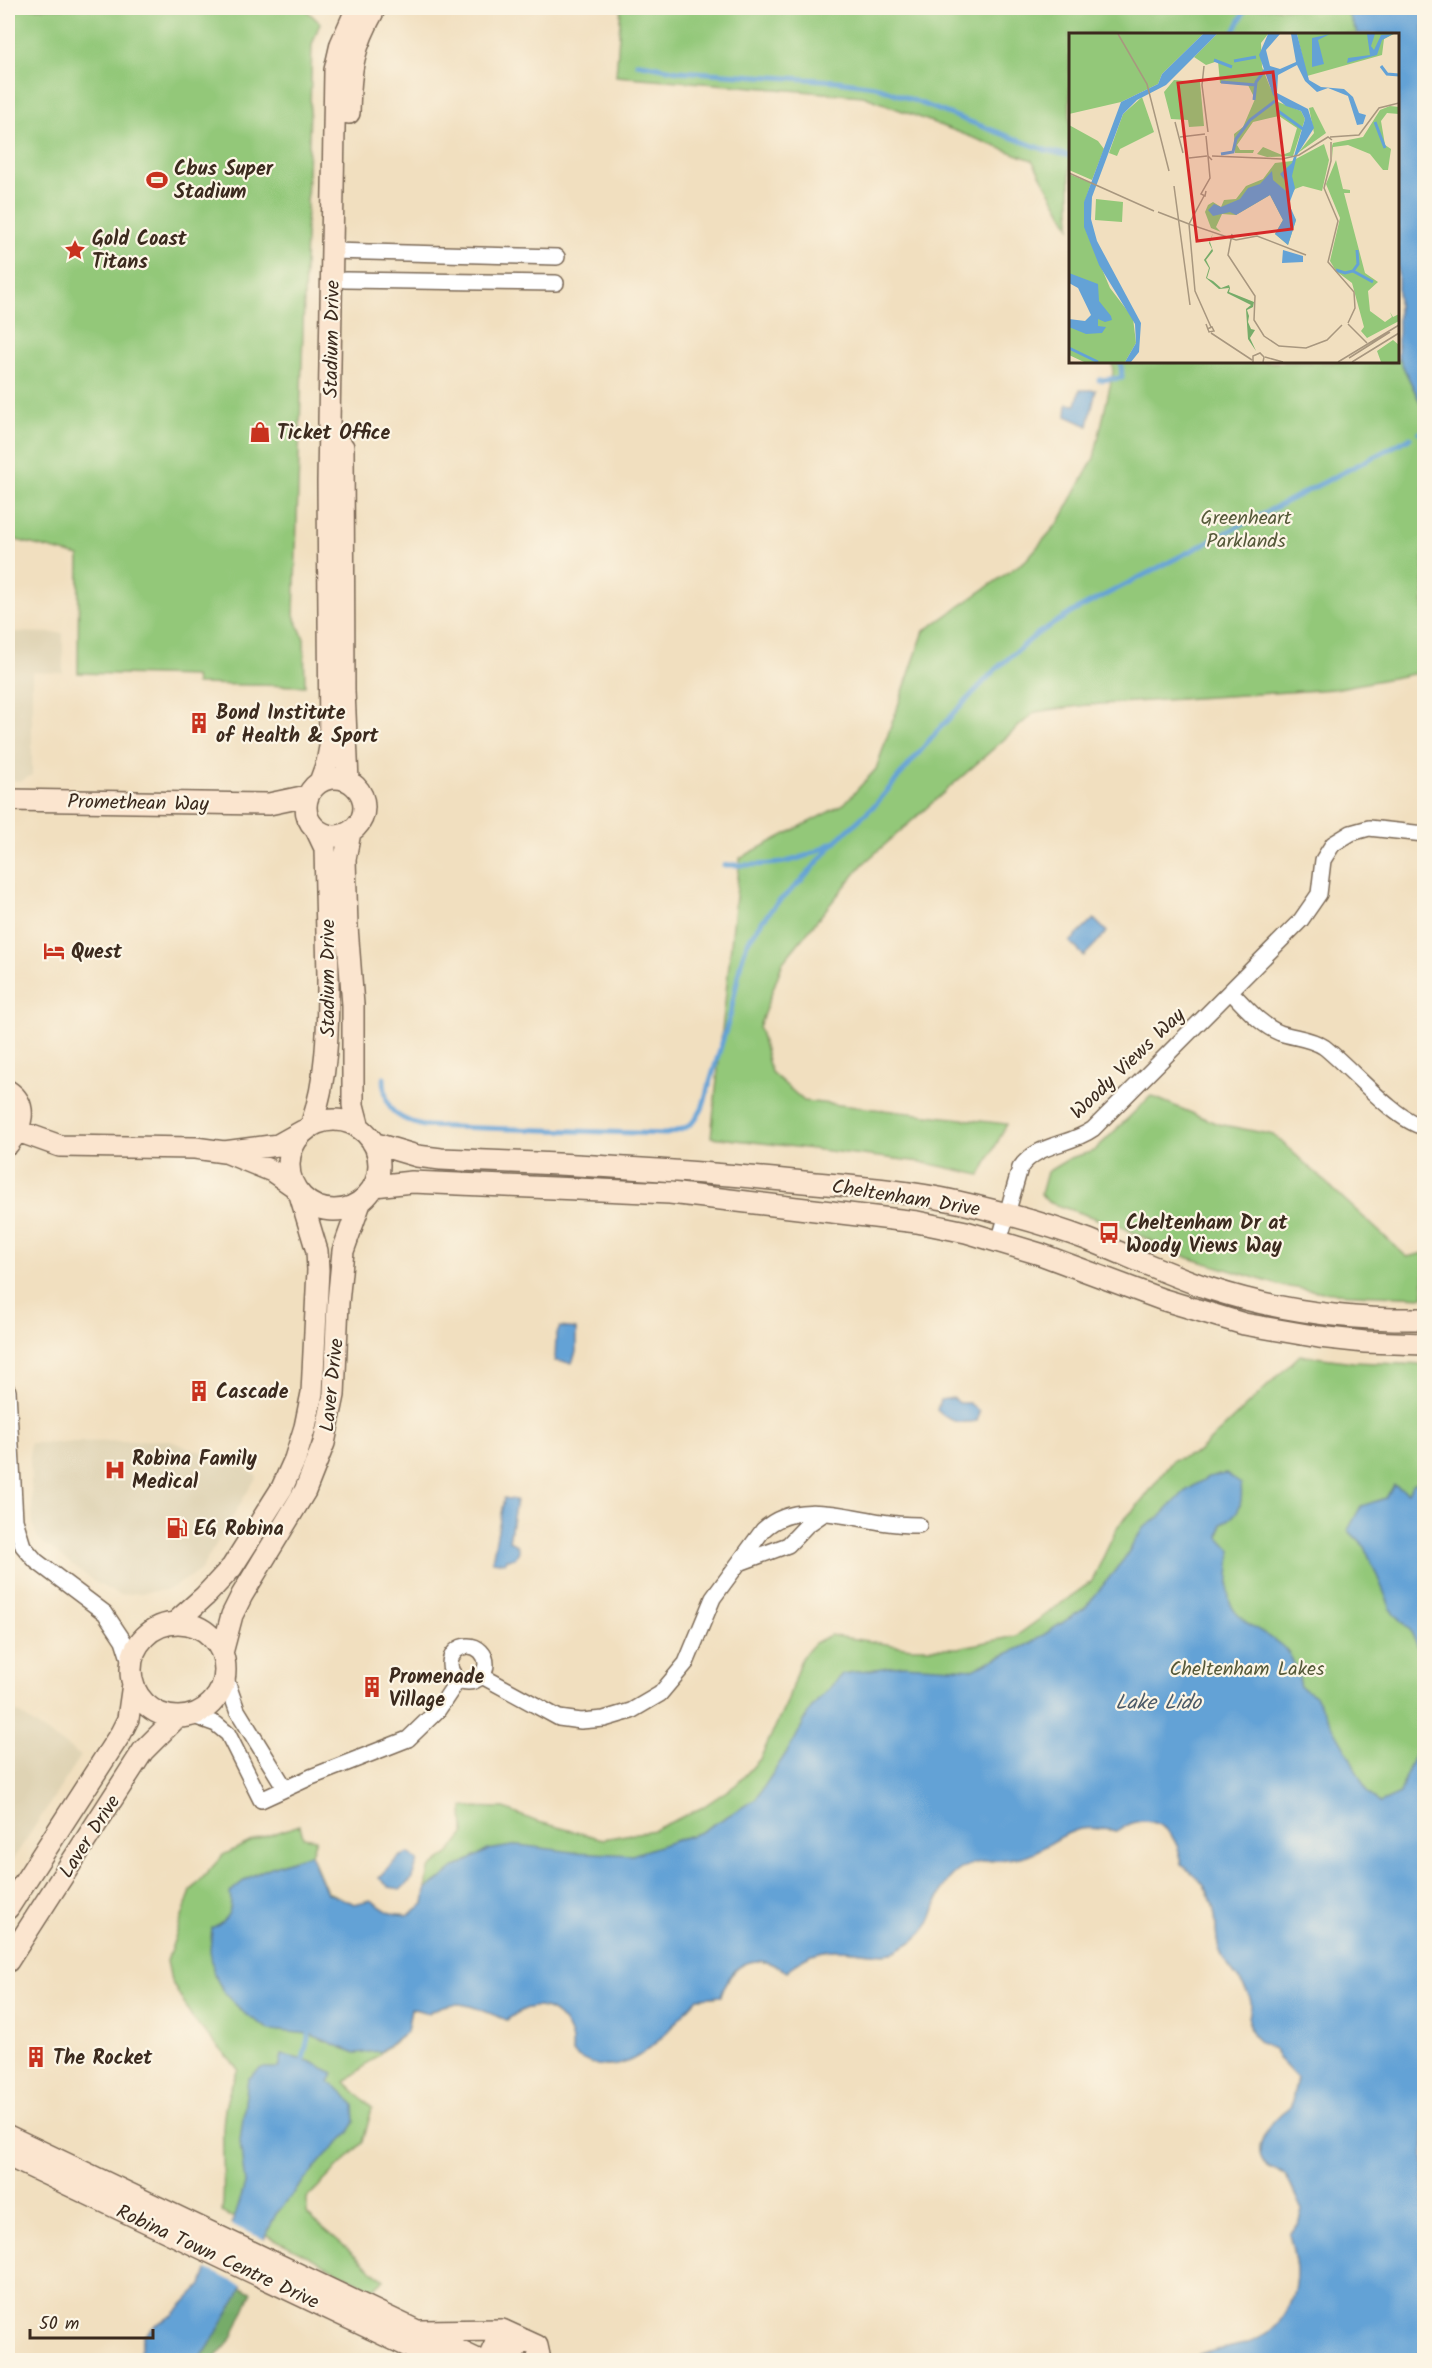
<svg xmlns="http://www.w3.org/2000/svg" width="1432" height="2368" font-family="Kalam,sans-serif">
<rect width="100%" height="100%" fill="#fcf5e5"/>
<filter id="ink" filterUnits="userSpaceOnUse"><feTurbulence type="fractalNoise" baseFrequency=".0167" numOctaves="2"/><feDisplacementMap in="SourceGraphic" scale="12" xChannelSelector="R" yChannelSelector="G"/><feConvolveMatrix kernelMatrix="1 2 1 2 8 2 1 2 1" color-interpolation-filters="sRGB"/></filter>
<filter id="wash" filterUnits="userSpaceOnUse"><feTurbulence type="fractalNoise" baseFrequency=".008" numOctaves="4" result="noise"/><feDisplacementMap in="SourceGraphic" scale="24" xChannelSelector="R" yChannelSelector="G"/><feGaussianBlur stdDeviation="1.35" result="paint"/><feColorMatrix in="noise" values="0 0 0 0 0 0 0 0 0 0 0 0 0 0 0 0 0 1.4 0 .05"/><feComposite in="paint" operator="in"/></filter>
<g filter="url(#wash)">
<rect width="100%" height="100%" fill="#f1dfbf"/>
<path fill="#dfd3b4" d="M8 632 63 633V673L32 672V775L21 781 8 780Z
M167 1440 245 1467 257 1476 200 1571 168 1590 119 1595 96 1583 38 1539 33 1524 29 1443Z
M8 1706 81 1756 8 1867Z"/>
<path fill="#93c879" stroke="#67794c" stroke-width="1.5" d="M8 8H304L320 23 312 45 294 615 304 639 305 686 196 684 195 676 78 673 79 556 8 538Z
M621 8H1345L1358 34H1070V227L1032 160 863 96 616 76Z
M1398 356 1424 410V672L1334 689 1087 705 1035 712 863 864 783 962 759 1027 771 1072 804 1101 1007 1124 980 1175 921 1162 711 1137 740 858 844 804 876 769 924 631 1026 560 1059 522 1094 458 1113 373 1112 362H1398Z
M1151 1096 1218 1124 1274 1135 1407 1257 1424 1253V1297L1331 1293 1282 1286 1189 1258 1121 1227 1048 1202 1041 1194 1047 1172 1070 1158 1094 1151Z
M1300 1355 1353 1362 1424 1365V2346L1416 2360H1189C1206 2350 1222 2350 1241 2345 1275 2337 1294 2310 1296 2275 1297 2262 1292 2246 1289 2234L1298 2225 1302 2210 1286 2175C1281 2173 1273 2170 1268 2167 1246 2147 1275 2118 1291 2107L1297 2078 1278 2058 1274 2050C1261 2044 1248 2037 1249 2021 1249 2012 1253 2006 1250 1998 1243 1980 1226 1968 1220 1951 1216 1942 1216 1931 1216 1923 1213 1895 1205 1881 1182 1865 1178 1828 1150 1808 1117 1831 1105 1829 1093 1827 1080 1829 1061 1833 1046 1849 1027 1855 1001 1864 970 1855 950 1878 930 1900 940 1928 906 1945 901 1947 895 1952 890 1953 882 1955 871 1953 862 1952 832 1948 808 1948 787 1972 756 1951 732 1961 721 1996L698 1998C665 2032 625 2093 572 2053 575 2031 558 2005 533 2007 523 2008 515 2014 507 2020 476 2009 458 1994 428 2013L411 2008 407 2031 345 2082 372 2108 363 2142 307 2198V2214L384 2280 372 2289 222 2212C227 2176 218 2133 227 2100 229 2089 234 2079 238 2069L193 2019 171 1981 167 1961 191 1891 223 1855 252 1841 300 1825 303 1837 316 1839 311 1854 327 1892 355 1904 370 1900 390 1913 408 1915 424 1904 429 1869 449 1853 464 1834 463 1807 502 1808 535 1821 603 1839 654 1830 701 1808 737 1784 760 1759 787 1702 801 1658 815 1643 830 1635 911 1648H958L1016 1636 1092 1581 1118 1526 1142 1501 1173 1460 1197 1453Z"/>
<path fill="#76ac69" stroke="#586b44" stroke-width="1.5" d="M241 2288 252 2292 232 2338 213 2360H197L209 2346Z"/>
<path fill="#64a2d6" stroke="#50667a" stroke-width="1.5" d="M1345 8H1424V410L1398 356V34H1358Z
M1080 390H1096L1088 426 1066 416 1067 404 1076 405Z
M1094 919 1107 932 1084 956 1070 942Z
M560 1327 576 1329V1352L572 1363 555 1361 556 1336Z
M953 1398 959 1403H969L979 1411 977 1421C960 1424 949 1422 937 1410L940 1400Z
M1226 1474 1241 1484C1243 1504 1240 1514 1222 1524L1219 1537 1231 1550C1231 1563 1227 1586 1229 1597 1232 1623 1270 1632 1285 1649 1295 1661 1298 1672 1301 1687L1315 1696 1348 1753 1367 1792 1380 1803 1400 1794 1405 1777 1424 1732V2346L1416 2360H1189C1206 2350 1222 2350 1241 2345 1275 2337 1294 2310 1296 2275 1297 2262 1292 2246 1289 2234L1298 2225 1302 2210 1286 2175C1281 2172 1273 2170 1268 2167 1246 2147 1275 2118 1291 2107L1297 2078 1278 2058 1274 2050C1261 2044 1248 2037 1249 2021 1249 2012 1253 2006 1250 1998 1243 1980 1226 1968 1220 1951 1216 1942 1216 1931 1216 1923 1213 1895 1205 1881 1182 1865 1178 1828 1150 1808 1117 1831 1105 1829 1093 1827 1080 1829 1061 1833 1046 1849 1027 1855 1001 1864 970 1855 950 1878 930 1900 940 1928 906 1945 901 1947 895 1952 890 1953 882 1955 871 1953 862 1952 832 1948 808 1948 787 1972 756 1951 732 1961 721 1996L698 1998C665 2032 625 2093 572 2053 575 2031 558 2005 533 2007 523 2008 515 2014 507 2020 476 2009 458 1994 428 2013L411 2008 407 2031 381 2051 355 2053 309 2034 270 2030 245 2014 226 1995 214 1975 210 1950 212 1928C228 1919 233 1911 230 1893 249 1871 284 1863 310 1854L327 1893 355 1904 370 1900 390 1913 408 1915 424 1904 426 1890 456 1867 488 1850 518 1845 573 1852 632 1855 701 1832 756 1799 794 1741 811 1708 842 1674 902 1665 973 1669 1031 1643 1085 1608 1124 1559 1143 1528 1161 1516 1184 1492 1208 1477Z
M1424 1479V1661L1410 1630 1391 1609 1365 1547 1348 1530 1361 1506 1386 1498 1394 1485 1408 1493 1412 1485Z
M504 1498 516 1500 509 1541 517 1545 519 1551 515 1558 506 1559 505 1563 492 1561Z
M409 1853 418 1861 411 1880 401 1889 389 1887 379 1878 399 1857Z
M282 2055 309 2061 334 2073 329 2082 344 2093 354 2105 355 2122 348 2134 326 2155 276 2214 236 2299 209 2346 197 2360H138L144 2335 157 2324 173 2315 202 2285 207 2270 236 2214 245 2184 240 2141 248 2079 261 2068H279Z"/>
<path fill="#f1dfbf" d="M228 2223 268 2241 245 2287 205 2268Z"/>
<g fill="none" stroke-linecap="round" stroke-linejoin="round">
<path stroke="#64a2d6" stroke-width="5" d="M1233 34 1246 8
M637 63 678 71 837 81 875 86 1045 150 1070 156
M1099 380 1122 378 1121 362
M1420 433 1424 431
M724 865C769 865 791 867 832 843
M384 1078C385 1111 393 1116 423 1126L666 1134C686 1129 692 1127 702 1109L730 1016 741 962 747 943 758 927 775 905 802 880 836 841 876 804 938 730 996 669 1037 634 1076 610 1410 438
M303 2059 309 2034"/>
</g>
</g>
<g filter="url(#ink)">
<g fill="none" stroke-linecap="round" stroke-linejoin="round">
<defs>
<path id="street" d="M332 251 557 257
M345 280 556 283
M1230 991C1245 1006 1260 1025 1280 1033 1295 1038 1310 1038 1324 1047 1351 1068 1394 1120 1424 1127
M999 1242 1020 1168C1037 1143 1069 1146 1093 1129L1301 920 1319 894 1323 860 1333 844 1351 833 1369 828 1424 834
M8 1391 15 1520 23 1546 36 1561 105 1613 123 1640 131 1665
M742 1562 788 1545 807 1525 823 1514
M450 1664a18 18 0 1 1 36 0a18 18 0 1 1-36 0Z
M225 1676 237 1710 285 1788
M482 1676 559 1718 581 1721 604 1719 631 1711 660 1694 686 1663 713 1598 763 1530C794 1500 843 1516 881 1522 893 1524 906 1525 919 1525
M191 1715 216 1724 228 1734 261 1800 311 1777 408 1739 438 1710 458 1680"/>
<path id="secondary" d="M349 113C350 67 353 48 375 8
M343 447 344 691 348 781
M306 807a29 29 0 1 1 58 0a29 29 0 1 1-58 0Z
M320 782 327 763 330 747 328 482 335 70 341 44 357 8
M8 800 269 804 307 796
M350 832 345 859 347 927 353 1005V1105L359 1128
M8 1091C29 1105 22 1128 8 1144
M289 1165a45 45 0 1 1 90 0a45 45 0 1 1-90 0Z
M311 1126C328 1077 328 1028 328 976 327 934 326 891 325 848L316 829
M18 1131 60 1146 195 1148 224 1152 278 1145 303 1131
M373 1143 417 1156 441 1159C559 1164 676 1169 793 1181 848 1186 904 1190 958 1202 1002 1212 1047 1224 1089 1240 1129 1256 1169 1275 1211 1289 1279 1311 1353 1320 1424 1319
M228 1153 272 1171 292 1185
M374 1186 412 1182 670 1193 917 1222 966 1232 1040 1254 1161 1299 1244 1324 1319 1337 1365 1342 1424 1344
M175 1623 205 1596 232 1567 282 1488 295 1459 305 1427 312 1393 318 1270 317 1251 301 1198
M131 1670a47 47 0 1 1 94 0a47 47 0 1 1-94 0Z
M222 1653 232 1615 242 1595 305 1491 324 1443 334 1395 338 1303 343 1251 360 1203
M8 1908 121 1733 128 1719 133 1684
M8 1961 143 1751 177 1717
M8 2136 478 2360
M8 2156 437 2360
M421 2331 502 2330 537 2346 540 2360
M488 2360 502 2330
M511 2360 520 2338"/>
</defs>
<use href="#street" stroke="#7b6956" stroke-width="18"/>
<use href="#secondary" stroke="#7b6956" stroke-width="24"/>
<use href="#street" stroke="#fff" stroke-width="15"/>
<use href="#secondary" stroke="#fbe5cf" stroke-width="21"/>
</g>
</g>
<defs>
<symbol id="stadium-bare" viewBox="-9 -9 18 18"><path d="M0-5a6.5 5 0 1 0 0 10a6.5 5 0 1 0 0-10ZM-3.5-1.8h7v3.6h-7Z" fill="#c8321e" stroke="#fcf5e5" stroke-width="2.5" paint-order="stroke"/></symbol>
<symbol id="sight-bare" viewBox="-9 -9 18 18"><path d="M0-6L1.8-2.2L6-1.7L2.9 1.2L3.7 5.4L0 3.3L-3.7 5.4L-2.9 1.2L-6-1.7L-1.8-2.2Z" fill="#c8321e" stroke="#fcf5e5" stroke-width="2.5" paint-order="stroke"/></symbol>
<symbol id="shop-bare" viewBox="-9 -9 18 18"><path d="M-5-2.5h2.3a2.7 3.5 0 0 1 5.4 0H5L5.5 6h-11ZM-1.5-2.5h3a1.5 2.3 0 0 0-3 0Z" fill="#c8321e" stroke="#fcf5e5" stroke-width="2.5" paint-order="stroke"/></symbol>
<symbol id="building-bare" viewBox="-9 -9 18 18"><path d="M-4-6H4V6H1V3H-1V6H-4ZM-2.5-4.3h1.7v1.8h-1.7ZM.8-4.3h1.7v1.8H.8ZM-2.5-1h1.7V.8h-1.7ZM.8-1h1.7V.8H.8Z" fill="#c8321e" stroke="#fcf5e5" stroke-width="2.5" paint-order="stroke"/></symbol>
<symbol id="hotel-bare" viewBox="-9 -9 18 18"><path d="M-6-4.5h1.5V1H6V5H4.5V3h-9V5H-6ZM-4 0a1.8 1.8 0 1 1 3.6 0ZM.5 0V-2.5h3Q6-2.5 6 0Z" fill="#c8321e" stroke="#fcf5e5" stroke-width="2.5" paint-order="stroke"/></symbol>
<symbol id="bus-bare" viewBox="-9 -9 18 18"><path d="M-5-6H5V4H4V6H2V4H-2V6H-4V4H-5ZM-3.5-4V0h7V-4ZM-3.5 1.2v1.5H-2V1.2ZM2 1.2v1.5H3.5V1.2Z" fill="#c8321e" stroke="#fcf5e5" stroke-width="2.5" paint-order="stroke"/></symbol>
<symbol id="hospital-bare" viewBox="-9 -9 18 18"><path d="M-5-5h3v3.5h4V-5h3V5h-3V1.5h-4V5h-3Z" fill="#c8321e" stroke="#fcf5e5" stroke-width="2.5" paint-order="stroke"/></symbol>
<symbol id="fuel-bare" viewBox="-9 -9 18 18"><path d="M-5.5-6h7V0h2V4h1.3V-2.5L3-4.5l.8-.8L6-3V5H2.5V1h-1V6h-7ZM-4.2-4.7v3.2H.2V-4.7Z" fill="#c8321e" stroke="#fcf5e5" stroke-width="2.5" paint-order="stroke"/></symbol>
</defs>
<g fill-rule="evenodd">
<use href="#stadium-bare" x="142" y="165" width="30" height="30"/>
<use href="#sight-bare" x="60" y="235" width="30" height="30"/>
<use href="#shop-bare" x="245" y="417" width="30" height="30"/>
<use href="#building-bare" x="184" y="708" width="30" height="30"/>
<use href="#hotel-bare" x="39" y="936" width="30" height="30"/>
<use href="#bus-bare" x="1094" y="1218" width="30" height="30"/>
<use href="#building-bare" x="184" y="1376" width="30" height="30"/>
<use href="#hospital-bare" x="100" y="1455" width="30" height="30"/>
<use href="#fuel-bare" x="162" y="1513" width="30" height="30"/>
<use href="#building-bare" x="357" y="1672" width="30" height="30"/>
<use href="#building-bare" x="21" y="2042" width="30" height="30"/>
</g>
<g text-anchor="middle" stroke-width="4.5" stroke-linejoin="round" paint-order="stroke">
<g font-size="20" font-weight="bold" fill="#3b2a1e" stroke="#fcf5e5" text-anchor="start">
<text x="174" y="175">Cbus Super<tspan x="174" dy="23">Stadium</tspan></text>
<text x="92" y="245">Gold Coast<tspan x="92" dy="23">Titans</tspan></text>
<text x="277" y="439">Ticket Office</text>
<text x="216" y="719">Bond Institute<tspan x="216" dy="23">of Health &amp; Sport</tspan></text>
<text x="71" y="958">Quest</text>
<text x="1126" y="1229">Cheltenham Dr at<tspan x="1126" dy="23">Woody Views Way</tspan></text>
<text x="216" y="1398">Cascade</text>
<text x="132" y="1465">Robina Family<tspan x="132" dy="23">Medical</tspan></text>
<text x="194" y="1535">EG Robina</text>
<text x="389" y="1683">Promenade<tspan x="389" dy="23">Village</tspan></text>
<text x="53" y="2064">The Rocket</text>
</g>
<g font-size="20" fill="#3b2a1e" stroke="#fcf5e5">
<text transform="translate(331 339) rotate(-89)" y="7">Stadium Drive</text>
<text transform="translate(138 802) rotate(1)" y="7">Promethean Way</text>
<text transform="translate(327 978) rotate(-90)" y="7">Stadium Drive</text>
<text transform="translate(1127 1063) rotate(-44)" y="7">Woody Views Way</text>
<text transform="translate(906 1197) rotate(9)" y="7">Cheltenham Drive</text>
<text transform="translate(331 1385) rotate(-84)" y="7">Laver Drive</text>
<text transform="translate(89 1836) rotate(-57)" y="7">Laver Drive</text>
<text transform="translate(218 2256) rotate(25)" y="7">Robina Town Centre Drive</text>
</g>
<g font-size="20" fill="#555939" stroke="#fcf5e5">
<text x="1246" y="524">Greenheart<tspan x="1246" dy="23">Parklands</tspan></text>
<text x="1247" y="1675">Cheltenham Lakes</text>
</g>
<g font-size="21" font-style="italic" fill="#4b5a68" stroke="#fcf5e5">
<text x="1158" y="1709">Lake Lido</text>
</g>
</g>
<g transform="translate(1069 33)">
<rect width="330" height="330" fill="#f1dfbf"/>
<path d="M0 1H134L93 41 89 51 52 69 0 81ZM148 1H199L192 10 193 34 201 54 209 69 232 78 236 86 224 123 198 124 188 121 194 114 213 122 221 119 228 95 210 83 184 89 168 112 171 117H185L184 120H166L165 101 174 94 186 66 179 52 151 50 149 28 137 32 125 24ZM228 1H325L315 6 313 22 238 43ZM105 47 131 49 135 93 120 94 119 87 102 86 95 59ZM73 64 85 99 51 116 48 123 40 120 54 81ZM321 73 330 74V81L318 80 312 88 316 112 322 116 319 137H314L301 121 279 112 264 114V125L263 113 264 110 294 104 311 77ZM244 74 257 100 229 120 245 100 240 75ZM0 92 29 108 35 116 23 147 0 137ZM255 111 260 127 253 158 234 153 226 156 221 164 220 174 227 187 219 212 206 201 214 187 201 162 167 182 153 181 147 194 152 199 142 195 136 179 139 172 144 169 152 174 155 167 167 166 177 153 194 146 206 130 223 128ZM267 127 274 156 281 157V160H275L296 240 309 249 299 258 301 278 316 289 323 284 321 279 324 284 330 281V288L298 305 292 298 295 294 283 250 267 238 261 228 271 185 257 151ZM0 141 22 150 15 171 17 198 41 255 64 285 67 310 56 329H15L0 322V290L13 293 24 285 8 249 0 245ZM27 166 54 169 53 189 26 187ZM324 307 330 312V329H312L308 318Z" fill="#93c879"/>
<path d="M144 200 141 209 144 218 137 227 141 235 138 245 144 248 152 255 160 252 161 255 160 259 185 269 184 274 178 277 180 283 179 289 182 296 186 297 181 305 187 318 179 306 177 276 182 272 158 260 160 255 150 256 137 245 140 235 135 227 143 216 140 210Z" fill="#76ac69"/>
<path d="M134 1H148L97 52 68 67 54 81 23 164 22 186 28 208 72 290 70 319 62 329H56L67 310 66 291 30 232 15 194V169L52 69 89 51 93 41ZM199 1H211L197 17 201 33 211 36 227 29 222 1H228L240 47 252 54 275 56 284 64 290 80 297 82 294 91 288 92 279 63 259 55 248 59 236 48 228 32 209 42 208 60 239 76 245 95 228 122 223 143 226 155 220 171 227 187 219 212 206 201 214 187 201 162 167 182 161 179 144 183 139 177 145 171 152 174 171 166 179 155 191 151 203 138 204 147 217 158 218 150 211 141 223 130 236 86 232 78 217 73 204 62 190 22ZM261 1 249 7 255 31 243 34V5ZM298 1H306L302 13 305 17 312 2 324 1 313 7 308 22 278 30 279 25 301 22ZM214 217 234 223V229L213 230ZM0 240 29 251 30 268 42 283 43 287 36 289 29 286V293L37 294 33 300 17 301 0 294V286L16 288 22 282 9 255 0 250Z" fill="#64a2d6"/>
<path fill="none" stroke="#64a2d6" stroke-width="3" d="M145 27 163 34M165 28 187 24M312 33 318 41 330 42M152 49 187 52M185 67 187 49 196 37M209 78 234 96M306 89 316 115M152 121 164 119 167 106 181 87 206 68M267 237 276 240 284 238 289 231 288 217M284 238 304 249M0 315 29 329"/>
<path fill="none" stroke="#a8977f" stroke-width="1.5" d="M49 1 78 51 100 138M135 33 133 52 139 99M106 89 114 120M137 103 139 123M111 104 136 101M261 104 290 102 310 75 330 70M262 109V128L255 155 269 188 259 229 285 259 286 275 279 290M143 123 213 126 230 122 259 104 263 107M120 125 138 123M0 140 85 178M105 153 121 272M137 158 136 163 132 161 141 145 139 123 143 127M89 179 120 191 135 163M163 201 159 222 186 263 185 287 195 303 210 313 237 315 258 307 273 292M137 291 140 299 145 298 143 294 138 296M279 291 298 310M142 294 126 258 120 191 167 207 188 203 237 222M142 300 183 327M196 324 214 329M280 325 321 299M184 329V323L191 320 195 324 194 329M269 329 330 292M283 329 330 300"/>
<path fill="#d62828" fill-opacity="0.15" stroke="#d62828" stroke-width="3" d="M204 39 223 196 128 208 109 50Z"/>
<rect width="330" height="330" fill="none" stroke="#3b2a1e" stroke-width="3"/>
</g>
<rect width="1432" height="2368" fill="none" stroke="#fcf5e5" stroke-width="30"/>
<path d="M30 2329v9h123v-9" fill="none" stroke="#3b2a1e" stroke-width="3"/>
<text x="39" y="2329" font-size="18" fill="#3b2a1e" stroke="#fcf5e5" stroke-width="4.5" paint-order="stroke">50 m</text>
</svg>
